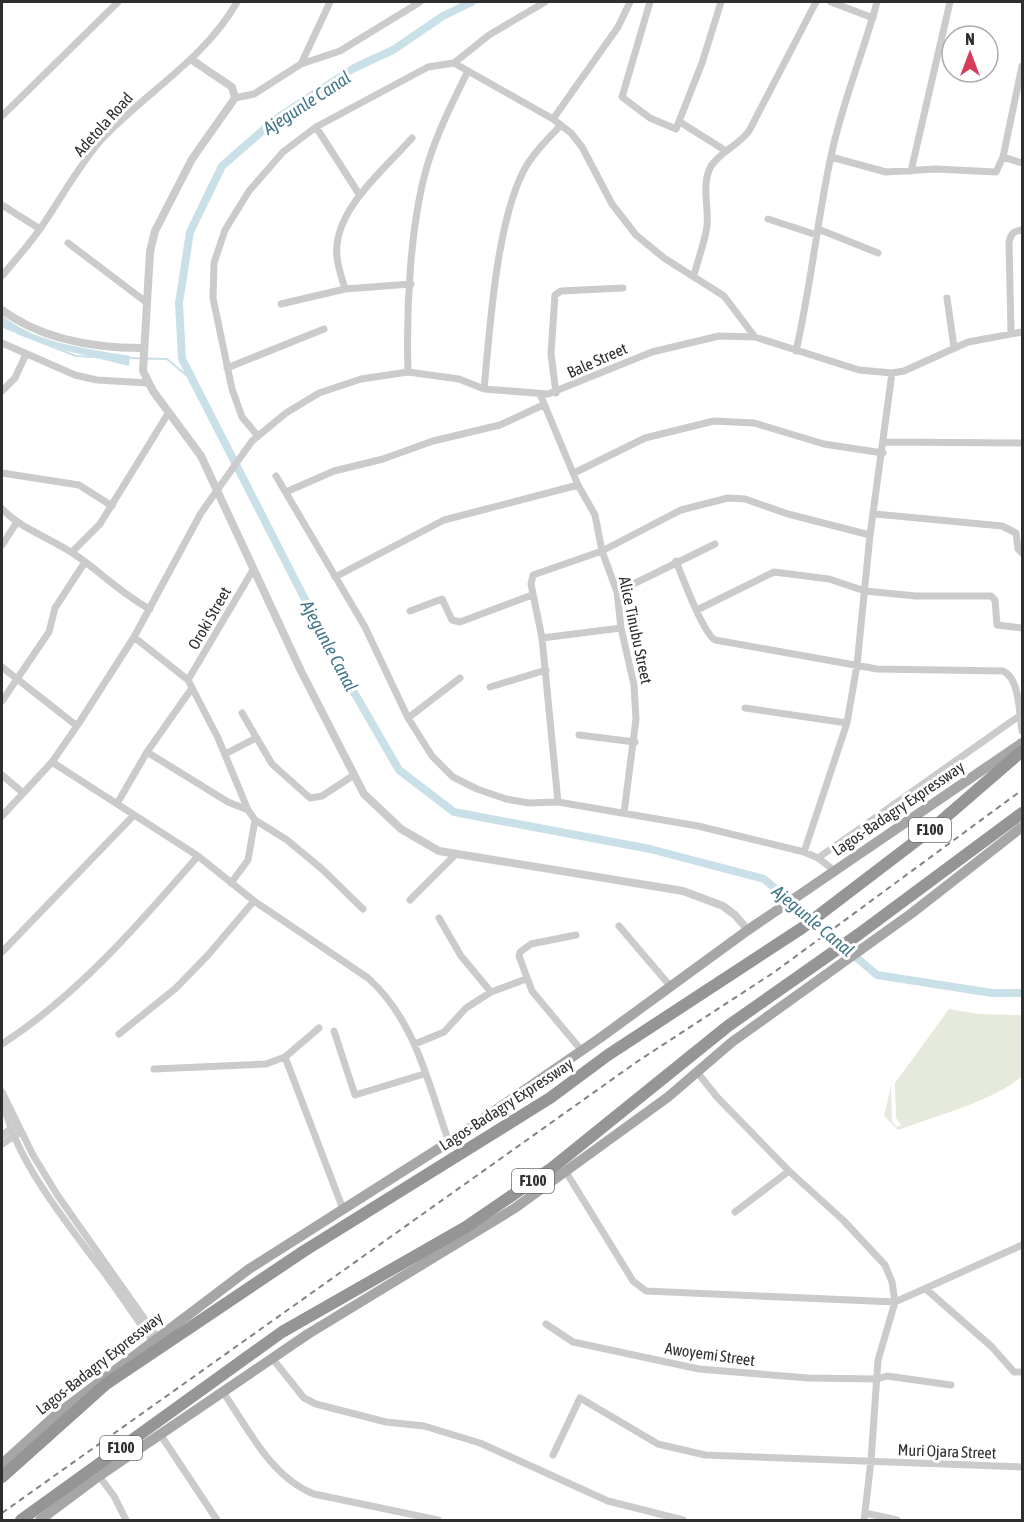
<svg xmlns="http://www.w3.org/2000/svg" width="1024" height="1522" font-family="'Asap Condensed',sans-serif">
<rect width="100%" height="100%" fill="#fff"/>
<path fill="#e5eadc" d="M949 1009 978 1014 1022 1015V1076C996 1100 932 1117 898 1130L884 1116 891 1086 892 1121 897 1127 901 1125 896 1118 895 1083Z"/>
<path fill="#cae0e8" d="M2 315C36 344 86 348 130 356L129 366 63 350 5 329 2 326Z"/>
<g fill="none" stroke-linecap="round" stroke-linejoin="round">
<path stroke="#cae0e8" stroke-width="2" d="M17 333 76 356 94 357
M127 358 167 359 192 380"/>
<path stroke="#cae0e8" stroke-width="8" d="M472 2 443 16 393 50 354 68 277 118 222 166 190 232 179 303 182 359 340 668 399 770 454 812 650 849 764 879 877 975 992 993H1022"/>
<path stroke="#cbcbcb" stroke-width="7" d="M650 2 622 97 650 118 676 129 702 63 721 2
M831 2 873 18
M454 63 489 35 545 2
M301 64 330 2
M235 98 254 94 301 64 340 51 420 2
M2 116 118 2
M553 119 618 27 630 2
M680 122 726 151
M316 127 359 194
M831 157 886 172 936 169 996 172 1003 157 1022 66
M1003 157 1022 163
M911 171 950 2
M2 205 40 229
M768 219 817 235
M818 229 878 253
M68 243 146 302
M694 275C698 259 705 242 707 226 709 206 701 184 711 166 721 151 738 146 749 131L816 2
M2 276C15 260 30 244 42 226 62 197 79 165 102 139 146 92 205 59 237 2
M345 289C342 278 338 268 337 257 332 211 384 170 412 138
M947 298 954 347
M281 304 345 289 411 284
M1011 332 1009 242C1011 233 1014 231 1022 230
M2 343 75 375 97 380 148 383
M796 351C811 286 817 221 831 156 842 103 863 54 877 2
M227 368 324 329
M408 372C406 311 410 222 428 163 438 131 453 101 468 71
M484 389C490 328 496 226 523 172 532 154 547 140 561 125
M2 391 15 378 26 354
M556 393 551 354 555 295 561 291 623 288
M540 394 578 485 595 515 602 551 617 592 621 628 634 685 636 719 624 813
M257 435 242 417 232 389 213 298 214 263 225 230 249 191 283 152 316 127 428 67 454 63 553 119 571 133 582 147 612 204 636 235 664 258 724 296 755 337
M885 442 1022 443
M2 473 79 485 112 506
M574 473 645 438 714 421 754 423 824 444 883 453
M276 476 365 627 408 718 432 756 453 777 477 789 506 799 529 803 558 802 698 826 804 852 818 858 1022 714
M286 492 334 471 383 459 433 441 500 425 543 405
M2 509C23 530 50 538 74 554 100 571 121 594 150 609
M875 514 1002 526 1016 533 1018 549 1022 553
M2 545 17 522
M72 552 100 524 169 412
M676 561C682 576 703 633 715 640L877 669 1003 671C1020 678 1019 714 1022 731
M335 577 444 520 578 485
M617 592 715 544
M697 610 774 572 829 579 865 591 916 596H991L995 600 997 625 1022 628
M410 611 442 599 452 620 460 622 532 595
M134 637 188 680 218 738 248 810
M542 638 621 628
M2 667 77 726
M188 680 253 570
M490 687 546 670
M2 701 49 632 55 608 85 562
M745 708 847 723
M242 713 272 764 310 798 322 796 354 775
M408 718 460 678
M579 735 635 742
M147 752 228 802 248 810 255 820 287 840 322 869 363 909
M225 754 256 738
M52 762 198 856 254 901 368 978C416 1021 428 1084 449 1142
M2 775 22 792
M118 802 147 752 192 688
M558 802 542 638 531 584 533 575 602 551 681 510 728 498 745 499 788 514 870 535
M2 816 52 762 77 726 134 637 201 513 252 441 286 413 319 393 361 379 408 372 459 379 484 389 548 394 652 352 719 336 755 337 859 370 892 373 904 371 968 342 1022 332
M804 852 847 723 857 665 870 535 892 373
M818 858 835 871
M231 883 248 860 255 820
M410 900 455 855
M439 918 461 956 491 992
M619 926 671 987
M576 935 531 944 520 952 519 956 532 991 582 1051
M2 952 134 815
M334 1031 355 1095 424 1074
M119 1034 176 988 208 955 254 901
M2 1044C78 995 139 924 198 856
M415 1044 444 1032 466 1008 491 992 526 979
M285 1057 343 1209
M154 1069 266 1064 285 1057 319 1028
M697 1072 717 1097 789 1171 843 1220 885 1265 892 1282 895 1302 878 1360 871 1461 864 1520
M2 1092C8 1152 67 1223 103 1271 120 1294 136 1318 153 1342
M3 1094 33 1155 58 1196 158 1338
M2 1135 14 1127
M2 1144 17 1134
M566 1172 633 1281 646 1291 895 1302 1022 1245
M735 1212 789 1171
M926 1289 992 1347 1014 1372H1022
M546 1324 573 1342 699 1369 808 1378 877 1379 887 1376 951 1385
M272 1358 304 1398 316 1404 386 1422 424 1426 480 1443 608 1501 683 1520
M223 1392C249 1430 271 1477 314 1494L438 1520
M160 1434 217 1520
M553 1455 580 1398 658 1444 705 1455 1022 1467
M99 1476 114 1496 126 1520
M865 1513 897 1520"/>
<path stroke="#cbcbcb" stroke-width="8" d="M192 60 232 87 235 98 192 159 155 231 150 252 143 371 153 391 201 456 301 671 364 794 401 829 439 851 683 891 723 906 735 915 748 930
M2 310C41 339 94 348 143 348"/>
<path stroke="#a6a6a6" stroke-width="10" d="M2 1464 56 1415 249 1269 449 1142 600 1038 748 930 1022 743
M40 1520 99 1476 308 1334 515 1208 668 1097 732 1042 912 913 1022 827"/>
<path stroke="#959595" stroke-width="12" d="M2 1477 106 1384 304 1251 550 1098 608 1055 802 928 933 828 1022 751
M21 1520 282 1332 466 1227 552 1168 728 1026 859 934 1022 813"/>
<path stroke="#838383" stroke-width="2" stroke-dasharray="6 4.5" stroke-linecap="butt" d="M2 1513 638 1061 773 973 1022 790"/>
</g>
<g text-anchor="middle" stroke-width="6" stroke-linejoin="round" paint-order="stroke">
<g fill="#fff" stroke="#6d6d6d" stroke-width="1.5">
<rect x="909" y="818" width="42" height="24" rx="4.5"/>
<rect x="512" y="1169" width="42" height="24" rx="4.5"/>
<rect x="100" y="1436" width="42" height="24" rx="4.5"/>
</g>
<g font-size="15" font-weight="bold" fill="#2e2e2e">
<text x="930" y="835">F100</text>
<text x="533" y="1186">F100</text>
<text x="121" y="1453">F100</text>
</g>
<g font-size="16" fill="#2e2e2e" stroke="#fff">
<text transform="translate(103 124) rotate(-48)" y="6">Adetola Road</text>
<text transform="translate(597 360) rotate(-24)" y="6">Bale Street</text>
<text transform="translate(209 618) rotate(-60)" y="6">Oroki Street</text>
<text transform="translate(636 630) rotate(78)" y="6">Alice Tinubu Street</text>
<text transform="translate(898 808) rotate(-34)" y="6">Lagos-Badagry Expressway</text>
<text transform="translate(506 1104) rotate(-33)" y="6">Lagos-Badagry Expressway</text>
<text transform="translate(710 1354) rotate(8)" y="6">Awoyemi Street</text>
<text transform="translate(99 1363) rotate(-38)" y="6">Lagos-Badagry Expressway</text>
<text transform="translate(947 1451) rotate(2)" y="6">Muri Ojara Street</text>
</g>
<g font-size="18" font-style="italic" fill="#427689" stroke="#fff">
<text transform="translate(307 103) rotate(-33)" y="6">Ajegunle Canal</text>
<text transform="translate(329 646) rotate(62)" y="6">Ajegunle Canal</text>
<text transform="translate(813 921) rotate(40)" y="6">Ajegunle Canal</text>
</g>
</g>
<rect width="1024" height="1522" fill="none" stroke="#2e2e2e" stroke-width="6"/>
<g transform="translate(970 54)"><circle r="28" fill="#ffffff" stroke="#ababab" stroke-width="1.5"/>
<path d="M0-4.5L10 22L0 15L-10 22Z" fill="#d73d5b"/>
<text y="-9" font-size="16" font-weight="bold" text-anchor="middle" fill="#2e2e2e">N</text>
</g>
</svg>
